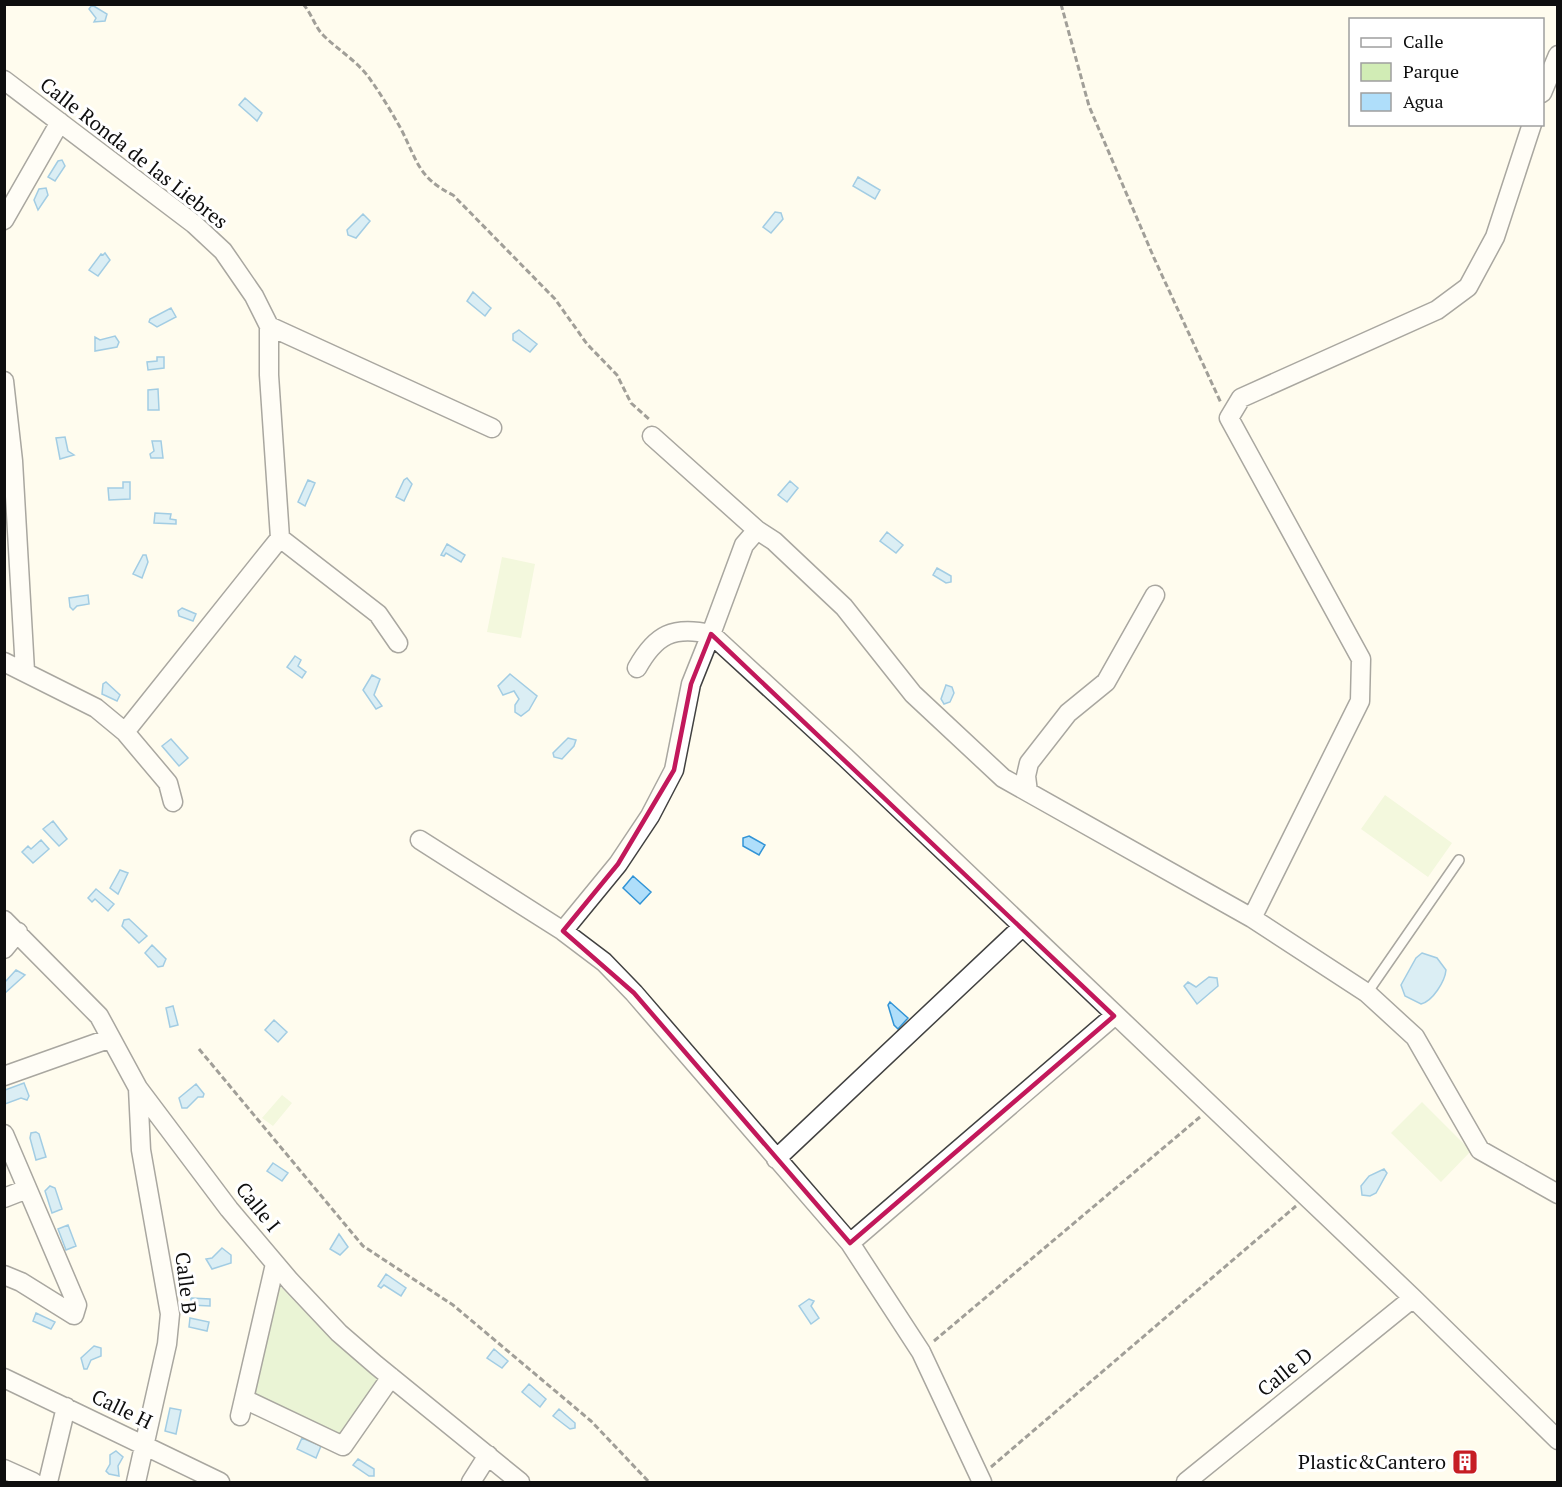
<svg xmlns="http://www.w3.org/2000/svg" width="1562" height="1487" font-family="'PT Serif',serif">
<rect width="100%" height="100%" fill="#fffcee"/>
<path fill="#d1ecb5" d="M277 1283 332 1340 382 1383 342 1441 251 1396Z"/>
<path fill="#e4f3c7" d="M502 557 535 564 521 638 487 632Z
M1385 795 1452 843 1428 877 1361 829Z
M282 1095 292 1103 273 1126 262 1118Z
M1422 1102 1471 1151 1441 1182 1391 1133Z"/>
<path fill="#afdefa" stroke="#3294d6" stroke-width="1.5" d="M92 5 107 14 105 21 94 22 96 18 89 9Z
M245 98 262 113 257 121 239 105Z
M62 160 65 166 55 181 48 177 58 161Z
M858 177 880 190 875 199 853 186Z
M46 188 48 195 38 210 34 200 39 189Z
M775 212 781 213 783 219 771 233 763 227Z
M363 214 370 221 356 238 348 235 347 230Z
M105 253 110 260 98 276 89 270 101 254 103 255Z
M473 292 491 308 485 316 467 301Z
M171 308 176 317 157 327 149 322 150 319Z
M519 330 537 344 530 352 513 340V334Z
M115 336 119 342 117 347 95 351V337L100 340Z
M157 357H164V368L148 370 147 362 157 361Z
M158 389 159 410H148V390Z
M65 437 68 451 74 455 60 459 56 438Z
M152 441H161L163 458H151L150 454 154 451Z
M407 478 412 484 404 501 396 497 404 480Z
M308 480 315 483 305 506 298 502Z
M790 481 798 488 787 502 778 495Z
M123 482H130V499L109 500 108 488H123Z
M155 513 171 514 170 519 176 520V524L154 523Z
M887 532 903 545 896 553 880 541Z
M447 544 465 555 461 562 446 553 444 556 441 555Z
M143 555H146L148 562 142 578 133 574Z
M937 568 951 576V582L946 583 933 575Z
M88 595 89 604 77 606 73 610 70 607 69 598Z
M182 608 196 614 193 621 179 616 178 611Z
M295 656 301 660 298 666 306 672 302 678 287 667Z
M510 674 537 696 529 710 521 716 515 712V705L519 699 514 691 503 695 498 686Z
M372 675 380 679 374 695 382 706 376 709 363 690Z
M106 682 120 695 117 701 102 694 103 684Z
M946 685 952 687 954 693 950 702 944 704 941 699Z
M568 738 576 740 574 746 562 759 554 757 553 753Z
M171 739 188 758 179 766 162 746Z
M53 821 67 839 59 846 43 829Z
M749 836 765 845 759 855 743 846V838Z
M41 840 49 849 33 863 22 852 28 846 31 849Z
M120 870 128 873 118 894 110 888Z
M633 876 651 892 640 904 623 888Z
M96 889 114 904 108 911 95 899 92 902 88 898Z
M129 919 147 936 139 943 122 926 124 920Z
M152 945 166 959 163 966 158 967 145 953Z
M1422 953 1437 958 1446 970C1445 981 1433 1001 1421 1004L1405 996 1401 985 1416 958Z
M16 970 25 975 5 993V982Z
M1209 977 1217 978 1218 986 1197 1004 1184 986 1188 982 1196 987Z
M890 1002 908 1018 898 1029 894 1025 888 1005Z
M173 1006 178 1025 170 1027 166 1008Z
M274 1020 287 1032 278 1042 265 1030Z
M24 1083 29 1096 27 1100 21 1098 5 1104V1090Z
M196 1084 204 1094 203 1097H198L187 1108H182L179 1098Z
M36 1132 39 1134 46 1157 36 1160 30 1138 31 1133Z
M273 1163 288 1173 282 1181 267 1171Z
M1384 1169 1387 1173 1376 1193 1370 1196 1362 1195 1361 1186 1369 1176Z
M50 1186 55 1188 62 1209 52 1213 45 1191Z
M68 1225 76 1246 66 1250 58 1229Z
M339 1234 348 1247 340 1255 330 1249Z
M222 1248 231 1255V1263L212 1269 206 1259 212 1258Z
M386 1274 406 1288 401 1296 384 1285 381 1288 378 1286Z
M191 1298 210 1299V1306L191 1305Z
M809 1299 814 1301 811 1306 819 1318 811 1324 799 1306Z
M36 1313 55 1322 51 1329 33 1321Z
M190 1318 209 1322 207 1331 189 1327Z
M94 1346 101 1348V1356L91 1360 87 1369H84L81 1358Z
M494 1349 508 1361 502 1368 487 1358Z
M529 1384 546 1399 540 1407 522 1392Z
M170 1408 181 1410 176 1434 165 1431Z
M559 1409 575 1423V1428L570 1429 553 1416Z
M302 1438 321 1446 316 1458 297 1449Z
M116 1451 123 1457 118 1466 119 1476 109 1474 106 1471 110 1464V1455Z
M358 1459 374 1469V1476H369L353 1465Z"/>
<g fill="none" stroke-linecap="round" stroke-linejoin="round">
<defs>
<path id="lane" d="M1367 993 1459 860"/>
<path id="street" d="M4 80 194 224 223 251 254 296 269 326V375L280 538 125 732
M1542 93 1558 55
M1532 124 1495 237 1468 287 1437 310 1241 398 1229 418 1361 659 1360 701 1252 918 1367 993 1415 1037 1480 1150 1558 1194
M4 220 60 122
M269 326 492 428
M4 381 13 461 25 671
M652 436 757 530
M280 538 378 614 398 643
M4 662 96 708 125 732 168 783 173 802
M637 668C656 634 673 626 711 634L744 545 757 530 774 541 844 607 913 694 1003 778 1252 918
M1028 792 1026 776 1029 763 1068 713 1106 682 1155 595
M420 840 563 931
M4 920 99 1016 138 1088 229 1209 290 1281 339 1333 376 1365 520 1482
M4 949 18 932
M4 1076 111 1038
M4 1134 77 1305 74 1315 21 1282 4 1275
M776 1159 1022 927
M4 1198 27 1189
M850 1243 1114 1016
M4 1378 220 1482
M244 1399 343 1446 391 1377
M240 1416 275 1264
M4 1469 33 1482
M48 1482 66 1407
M136 1482 167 1344 170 1314 141 1150 138 1088
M471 1482 488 1455
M982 1482 921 1352 850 1243 634 993 604 962 563 931 618 864 650 816 674 770 691 684 711 634 845 757 1413 1298 1558 1440
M1186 1482 1413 1298"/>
</defs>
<use href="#lane" stroke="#414141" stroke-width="12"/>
<use href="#street" stroke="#414141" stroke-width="21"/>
<path stroke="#303030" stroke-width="3" stroke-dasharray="6 3" stroke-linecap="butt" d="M303 4C312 14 315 27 323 35 337 49 354 59 367 75 379 91 391 111 401 129 417 160 418 178 453 195L555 299 587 344 617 375 631 403 650 420
M1061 4 1089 106 1154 258 1221 403
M199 1049 363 1246 453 1305 591 1421 649 1482
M934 1341 1200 1117
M991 1467 1296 1206"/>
<use href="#lane" stroke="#fff" stroke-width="9"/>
<use href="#street" stroke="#fff" stroke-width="18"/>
</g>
<path d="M0 0H1562V1487H0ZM711 634 1114 1016 850 1243 634 993 563 931 618 864 674 770 691 684Z" fill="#fffcee" fill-opacity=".55" fill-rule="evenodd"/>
<path fill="none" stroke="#c2185b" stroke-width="4.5" stroke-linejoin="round" d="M711 634 1114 1016 850 1243 634 993 563 931 618 864 674 770 691 684Z"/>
<defs>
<symbol id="building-square" viewBox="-11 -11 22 22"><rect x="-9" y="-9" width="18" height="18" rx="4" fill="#c61d24" stroke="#fff"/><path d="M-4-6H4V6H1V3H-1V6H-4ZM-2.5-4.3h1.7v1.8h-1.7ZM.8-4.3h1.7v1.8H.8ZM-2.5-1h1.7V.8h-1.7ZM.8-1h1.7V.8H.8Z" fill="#fff"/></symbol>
</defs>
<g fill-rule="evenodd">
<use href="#building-square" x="1450" y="1447" width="30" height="30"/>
</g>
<g text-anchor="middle" stroke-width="6" stroke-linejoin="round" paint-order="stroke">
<g font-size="20" fill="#0e0e0e" stroke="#fff">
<text transform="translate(134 153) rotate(38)" y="7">Calle Ronda de las Liebres</text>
<text transform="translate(258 1207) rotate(51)" y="7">Calle I</text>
<text transform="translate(186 1283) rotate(83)" y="7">Calle B</text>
<text transform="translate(1285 1372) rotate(-39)" y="7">Calle D</text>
<text transform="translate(122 1409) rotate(26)" y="7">Calle H</text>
</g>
<g font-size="20" fill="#0e0e0e" stroke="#fff" text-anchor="end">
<text x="1446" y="1469">Plastic&amp;Cantero</text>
</g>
</g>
<rect width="1562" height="1487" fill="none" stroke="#0e0e0e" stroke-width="12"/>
<rect x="1349" y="18" width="195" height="108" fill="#ffffff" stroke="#9f9f9f" stroke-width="1.5"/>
<rect x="1361" y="38" width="30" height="9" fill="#ffffff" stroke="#9f9f9f" stroke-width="1.5"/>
<text x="1403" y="48" font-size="18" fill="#0e0e0e">Calle</text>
<rect x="1361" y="63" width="30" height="18" fill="#d1ecb5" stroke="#9f9f9f" stroke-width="1.5"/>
<text x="1403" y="78" font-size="18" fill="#0e0e0e">Parque</text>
<rect x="1361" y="93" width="30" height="18" fill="#afdefa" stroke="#9f9f9f" stroke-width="1.5"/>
<text x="1403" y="108" font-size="18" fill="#0e0e0e">Agua</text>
</svg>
